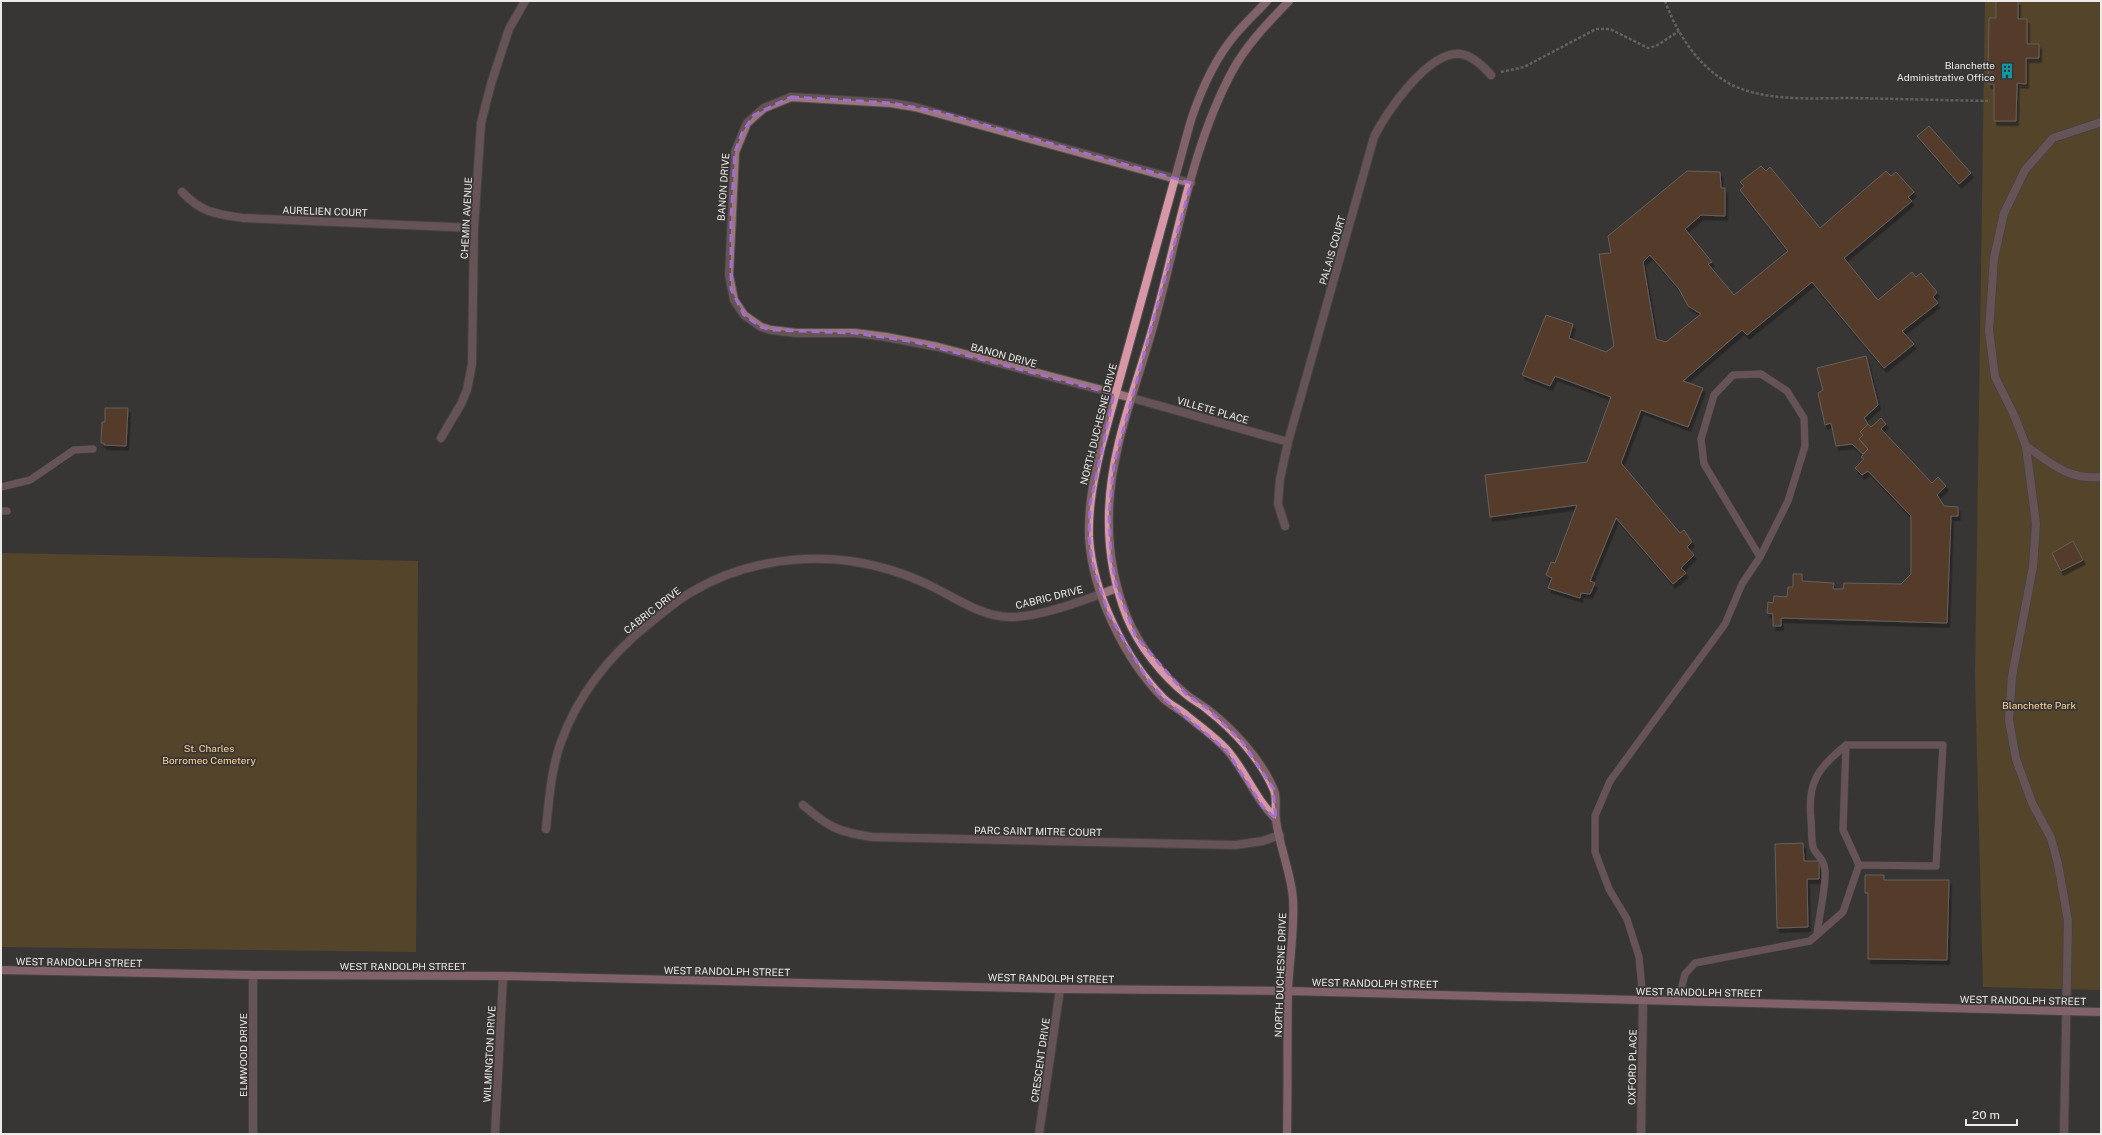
<svg xmlns="http://www.w3.org/2000/svg" width="2102" height="1135" font-family="'Public Sans',sans-serif">
<defs>
<filter id="shadow"><feDropShadow dx="2.5" dy="4.5" stdDeviation="0" flood-color="#0009"/></filter>
</defs>
<rect width="100%" height="100%" fill="#383634"/>
<path fill="#77561e" d="M1985 1H2101V990L1983 987 1975 676Z
M1 553 418 561 416 952 1 947Z"/>
<path fill="#79411b" stroke="#959291" fill-rule="evenodd" filter="url(#shadow)" d="M1996 1H2018V19H2027V44H2039V58H2026V84L2017 83 2016 121H1994V84H1988L1989 18H1996Z
M1929 126 1971 173 1959 184 1917 136Z
M1761 166 1766 171 1770 167 1820 228 1886 171 1891 176 1896 172 1914 192 1908 197 1912 201 1844 258 1878 300 1912 272 1916 277 1921 273 1937 292 1933 297 1938 303 1902 331 1914 344 1884 368 1812 282 1747 335 1742 330 1683 381 1703 388 1688 427 1641 410 1621 463 1680 533 1684 530 1692 542 1687 547 1694 555 1681 568 1686 573 1673 584 1616 518 1590 581 1595 583 1590 594 1581 593 1580 598 1548 588 1552 578 1546 575 1551 562 1555 563 1577 505 1490 517 1485 475 1587 462 1611 397 1555 376 1550 386 1522 375 1546 315 1573 324 1569 338 1606 352 1614 346 1599 254 1611 253 1608 236 1687 171 1720 172 1721 188H1725V216L1701 215 1685 229 1712 262 1708 264 1734 295 1788 251 1740 190 1744 186 1740 182ZM1650 255 1679 289 1688 306 1701 314 1666 342 1656 339 1643 262Z
M1866 356 1878 405 1864 418 1868 424 1860 432 1863 435 1859 439 1868 449 1863 454 1852 444 1836 446 1831 423 1825 425 1818 393 1823 390 1817 368Z
M105 408H128L126 446 104 445V443H101L102 422H105Z
M1881 418 1886 424 1881 429 1932 483 1938 477 1946 486 1937 495 1944 506 1958 507V516H1951L1947 623 1781 618V626H1773V614L1767 613 1768 602 1773 603 1774 596 1787 597 1788 587H1793V574H1802V581L1834 583 1833 589H1843L1844 583 1901 584 1911 574V516L1868 471 1862 475 1855 468 1864 459 1861 457 1868 449 1859 439 1863 435 1860 432 1868 424 1871 427Z
M2073 541 2083 560 2061 571 2052 553Z
M1803 843 1804 861H1819V879H1807L1808 927 1777 928 1775 844Z
M1865 875H1884V880H1949L1947 960 1868 959V893H1865Z"/>
<g fill="none" stroke-linecap="round" stroke-linejoin="round">
<defs>
<path id="lane" d="M1 487 30 480 74 450 93 449
M1 511H7
M1817 934C1819 916 1826 888 1825 871 1824 857 1815 855 1813 847 1811 838 1812 829 1811 820 1807 781 1818 769 1846 745
M1643 1000 1639 957 1627 919 1609 889 1595 852V816L1610 781 1725 624 1742 584 1760 557 1788 501 1805 446 1804 418 1787 391 1761 374 1733 375 1714 395 1701 439 1704 464 1760 557
M1678 1001 1685 974 1695 963 1810 941 1843 912 1859 865 1843 830 1846 745H1943L1936 866 1859 865"/>
<path id="street" d="M1191 183 915 107 891 103 791 97 764 108 747 123 735 152 729 275 734 300 744 315 761 327 771 330 796 333H855L886 337 938 347 1132 398 1288 442
M182 192C202 213 216 214 243 218L474 228
M441 438 461 404 467 390 472 364 474 228 481 123 491 84 509 29 525 1
M2026 446C2052 464 2068 480 2101 477
M1285 526 1278 504 1280 479 1288 442 1374 137C1386 112 1429 50 1461 54 1473 56 1483 66 1491 75
M803 805C828 827 838 832 872 837L1235 845 1263 841 1280 835
M546 829C549 800 551 769 561 742 579 692 611 654 651 622 664 612 676 601 690 593 737 564 796 554 850 561 877 565 907 574 931 586 956 598 982 617 1010 617 1042 617 1087 599 1117 588
M253 975V1134
M495 1134 503 976
M1039 1134 1060 989
M1641 1134 1643 1000
M2064 1134 2068 921 2058 864 2051 838 2032 803 2016 759 2009 720 2012 676 2033 567 2036 524 2026 446 2014 415 1995 377 1989 331 1994 258 2004 213 2025 170 2053 138 2101 122"/>
<path id="secondary" d="M1267 1C1257 12 1245 23 1235 35 1214 60 1201 90 1191 120L1101 447C1094 477 1088 506 1089 537 1092 592 1125 660 1164 699 1170 705 1179 709 1186 715 1199 726 1215 737 1227 750 1246 772 1255 799 1276 819
M1 970 253 975 503 976 1060 989 1288 991 2101 1012
M1287 1134C1288 1087 1287 1039 1288 991 1289 961 1295 929 1293 899 1291 872 1279 846 1276 820 1274 809 1278 800 1274 790 1261 759 1233 729 1207 709 1201 704 1193 700 1187 695 1162 675 1139 646 1127 617 1114 584 1108 549 1109 514 1110 446 1139 381 1156 316 1179 233 1192 144 1234 68 1248 43 1269 22 1289 1"/>
</defs>
<use href="#lane" stroke="#555351" stroke-width="8"/>
<use href="#street" stroke="#555351" stroke-width="10"/>
<use href="#secondary" stroke="#555351" stroke-width="10"/>
<path stroke="#959492" stroke-width="2.5" stroke-dasharray="3 2" stroke-linecap="butt" d="M1665 1C1677 34 1699 68 1732 85 1768 102 1813 98 1852 98 1897 99 1943 100 1988 101
M1501 72 1524 67 1596 29H1610L1648 48 1656 46 1679 31"/>
<use href="#lane" stroke="#9d757e" stroke-width="7"/>
<use href="#street" stroke="#9d757e" stroke-width="8"/>
<use href="#secondary" stroke="#d797a7" stroke-width="8"/>
</g>
<path d="M0 0H2102V1135H0ZM791 97 891 103 939 112 1191 183 1114 464 1109 513 1111 559 1117 588 1136 637 1186 694 1208 709 1243 743 1273 788 1276 819 1263 807 1227 751 1164 699 1147 679 1108 613 1092 562 1089 537 1090 505 1114 394 915 342 855 333 771 330 761 327 744 315 731 289V219L735 152 742 133 754 115Z" fill="#383634" fill-opacity=".55" fill-rule="evenodd"/>
<path fill="none" stroke="#a36fce" stroke-width="3" stroke-dasharray="8 5" stroke-linejoin="round" d="M791 97 891 103 939 112 1191 183 1114 464 1109 513 1111 559 1117 588 1136 637 1186 694 1208 709 1243 743 1273 788 1276 819 1263 807 1227 751 1164 699 1147 679 1108 613 1092 562 1089 537 1090 505 1114 394 915 342 855 333 771 330 761 327 744 315 731 289V219L735 152 742 133 754 115Z"/>
<defs>
<symbol id="building-bare" viewBox="-9 -9 18 18"><path d="M-4-6H4V6H1V3H-1V6H-4ZM-2.5-4.3h1.7v1.8h-1.7ZM.8-4.3h1.7v1.8H.8ZM-2.5-1h1.7V.8h-1.7ZM.8-1h1.7V.8H.8Z" fill="#0f9aa8" stroke="#383634" stroke-width="2.5" paint-order="stroke"/></symbol>
</defs>
<g fill-rule="evenodd">
<use href="#building-bare" x="1996" y="60" width="22" height="22"/>
</g>
<g text-anchor="middle" stroke-width="3.5" stroke-linejoin="round" paint-order="stroke">
<g font-size="10" fill="#ecebe9" stroke="#383634" text-anchor="end">
<text x="1995" y="69">Blanchette<tspan x="1995" dy="12">Administrative Office</tspan></text>
</g>
<g font-size="10" fill="#ecebe9" stroke="#383634">
<text transform="translate(723 187) rotate(-86)" y="4">BANON DRIVE</text>
<text transform="translate(325 211) rotate(2)" y="4">AURELIEN COURT</text>
<text transform="translate(466 218) rotate(-87)" y="4">CHEMIN AVENUE</text>
<text transform="translate(1332 250) rotate(-74)" y="4">PALAIS COURT</text>
<text transform="translate(1004 355) rotate(15)" y="4">BANON DRIVE</text>
<text transform="translate(1213 410) rotate(16)" y="4">VILLETE PLACE</text>
<text transform="translate(1098 424) rotate(-76)" y="4">NORTH DUCHESNE DRIVE</text>
<text transform="translate(1049 597) rotate(-14)" y="4">CABRIC DRIVE</text>
<text transform="translate(652 610) rotate(-38)" y="4">CABRIC DRIVE</text>
<text transform="translate(1038 831) rotate(1)" y="4">PARC SAINT MITRE COURT</text>
<text transform="translate(79 962) rotate(1)" y="4">WEST RANDOLPH STREET</text>
<text x="403" y="970">WEST RANDOLPH STREET</text>
<text transform="translate(727 971) rotate(1)" y="4">WEST RANDOLPH STREET</text>
<text transform="translate(1280 975) rotate(-88)" y="4">NORTH DUCHESNE DRIVE</text>
<text transform="translate(1051 978) rotate(1)" y="4">WEST RANDOLPH STREET</text>
<text transform="translate(1375 983) rotate(1)" y="4">WEST RANDOLPH STREET</text>
<text transform="translate(1699 992) rotate(1)" y="4">WEST RANDOLPH STREET</text>
<text transform="translate(2023 1000) rotate(1)" y="4">WEST RANDOLPH STREET</text>
<text transform="translate(489 1054) rotate(-87)" y="4">WILMINGTON DRIVE</text>
<text transform="translate(243 1055) rotate(-90)" y="4">ELMWOOD DRIVE</text>
<text transform="translate(1040 1060) rotate(-82)" y="4">CRESCENT DRIVE</text>
<text transform="translate(1632 1067) rotate(-89)" y="4">OXFORD PLACE</text>
</g>
<g font-size="10" fill="#fed59a" stroke="#383634">
<text x="2039" y="709">Blanchette Park</text>
<text x="209" y="752">St. Charles<tspan x="209" dy="12">Borromeo Cemetery</tspan></text>
</g>
</g>
<rect width="2102" height="1135" fill="none" stroke="#ecebe9" stroke-width="4"/>
<path d="M1966 1119v6h51v-6" fill="none" stroke="#ecebe9" stroke-width="2"/>
<text x="1972" y="1119" font-size="12" fill="#ecebe9" stroke="#383634" stroke-width="3" paint-order="stroke">20 m</text>
</svg>
